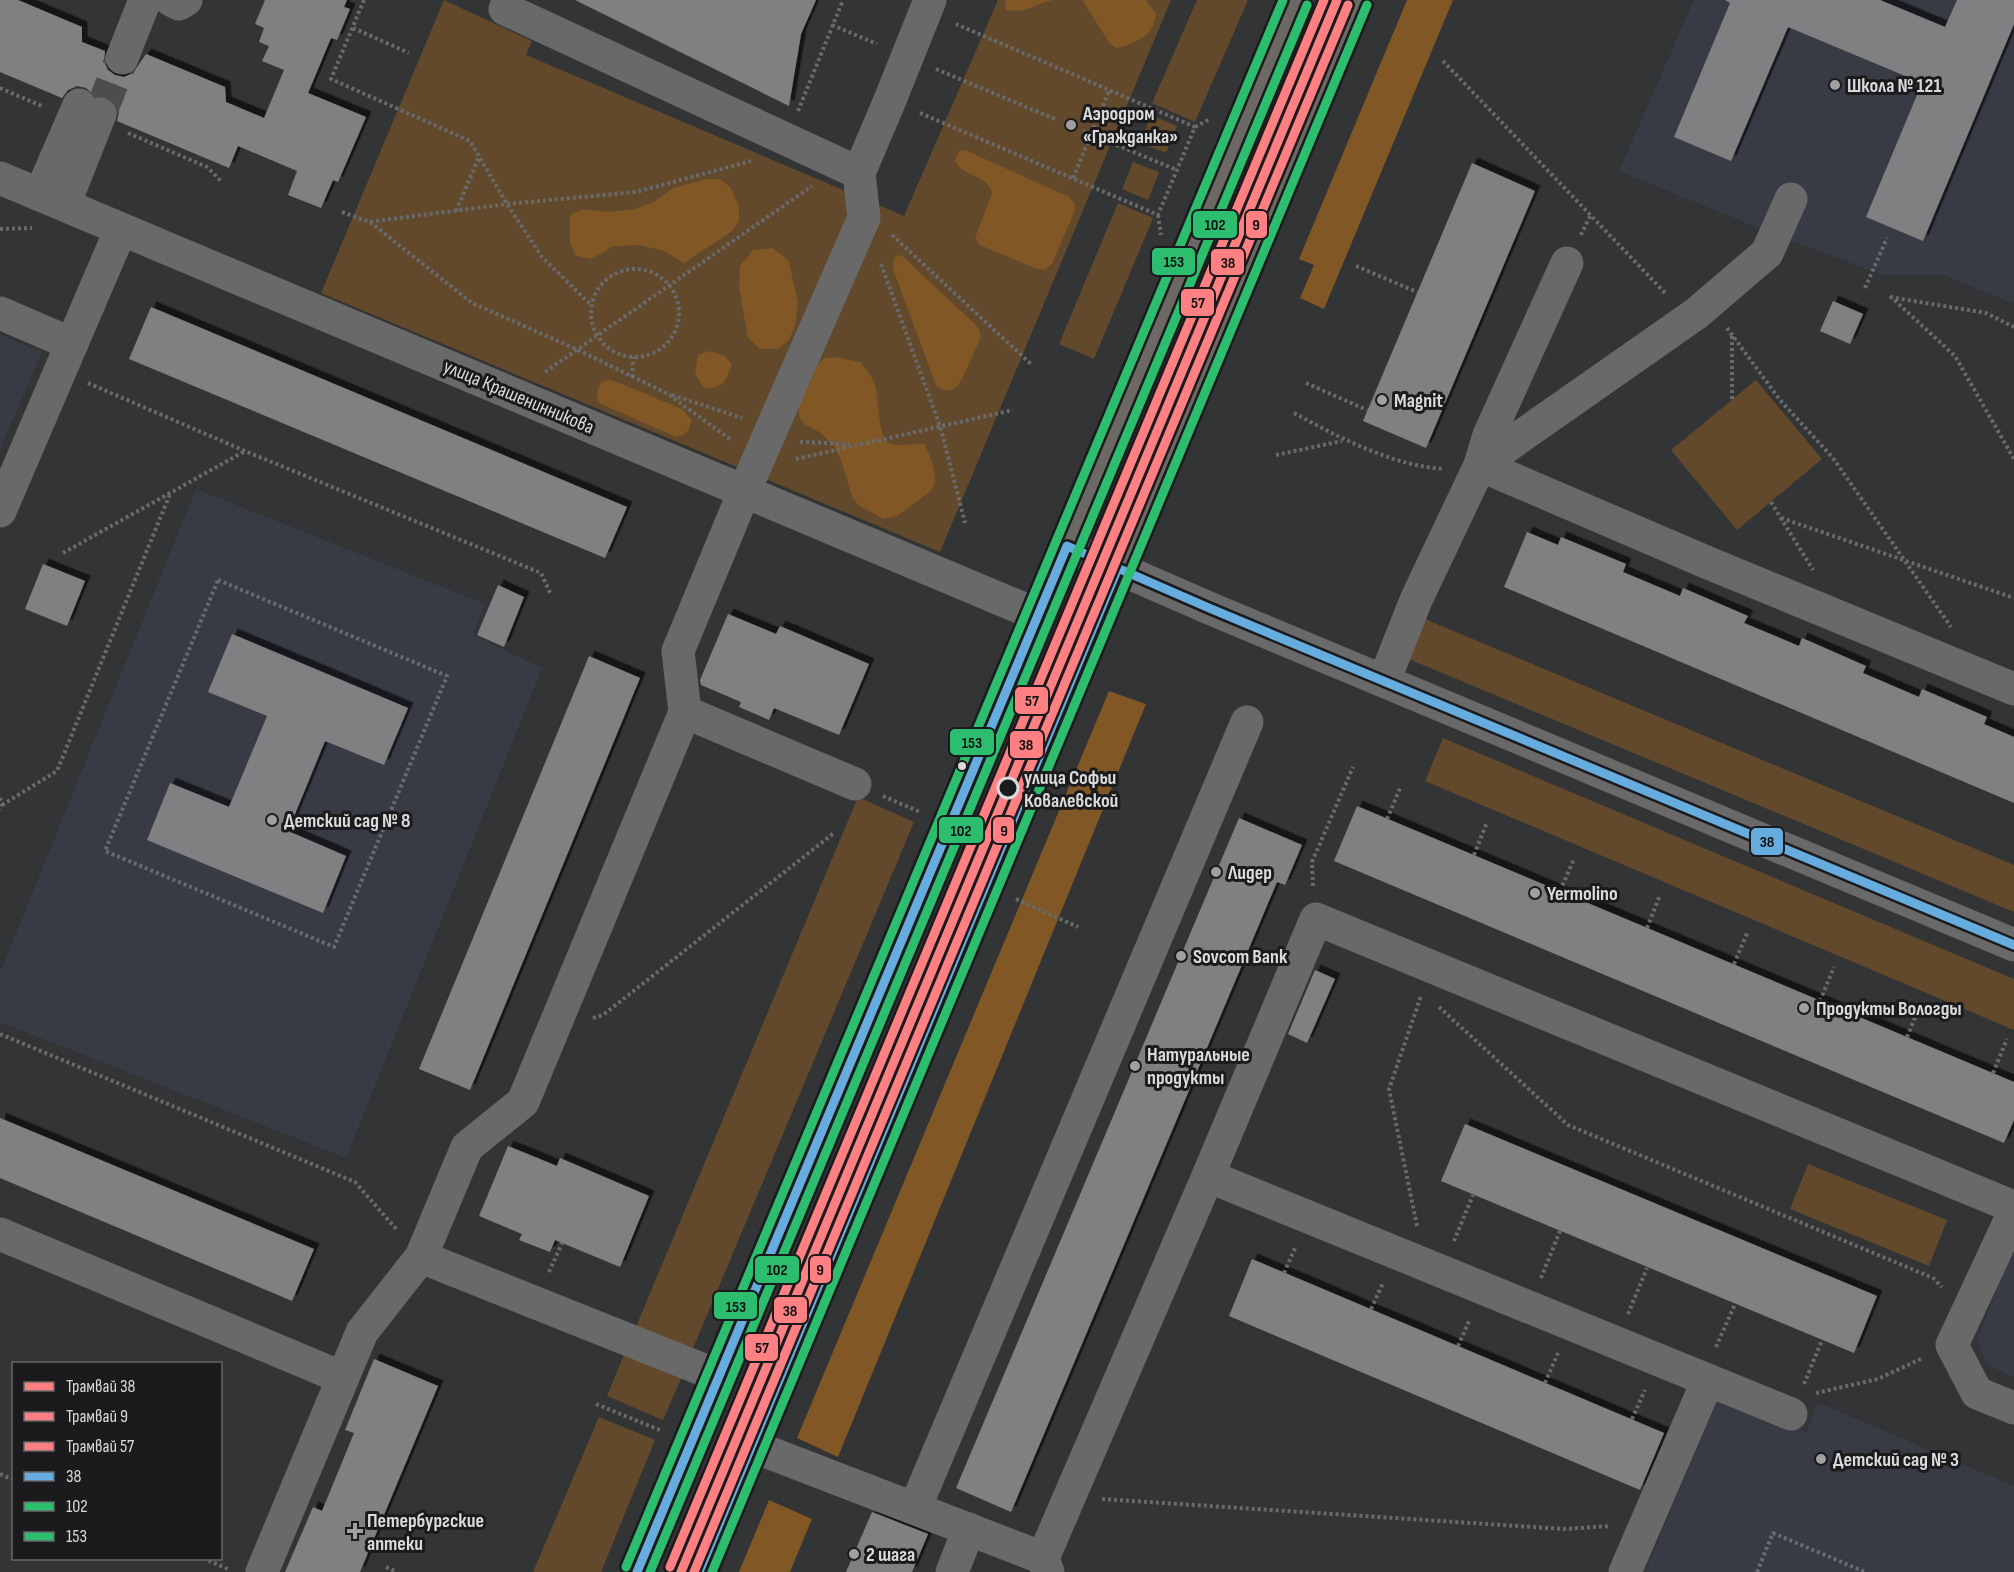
<svg xmlns="http://www.w3.org/2000/svg" width="2014" height="1572" font-family="'Sofia Sans Condensed',sans-serif">
<defs>
<filter id="shadow"><feDropShadow dx="5.5" dy="-5.5" stdDeviation="0" flood-color="#0009"/></filter>
</defs>
<rect width="100%" height="100%" fill="#333436"/>
<path fill="#383b44" d="M1694 0H2014V304L1944 275H1883L1776 235 1619 171Z
M0 334 42 352 0 449Z
M196 489 485 604 473 635 542 668 346 1158 0 1022V973Z
M2014 1246V1377L1987 1365 1977 1339Z
M1718 1398 1807 1432 1817 1402 2014 1486V1572H1645Z"/>
<path fill="#63492b" d="M444 0 532 41 526 55 904 216 998 0H1171L940 552 321 293Z
M1197 0H1248L1195 122 1152 103Z
M1151 115 1177 126 1166 153 1140 143Z
M1133 162 1159 172 1148 200 1122 189Z
M1118 203 1153 218 1094 359 1059 344Z
M1756 380 1822 459 1737 530 1671 450Z
M1420 617 2014 865V912L1404 657Z
M1443 738 2014 979V1030L1425 781Z
M858 797 914 822 691 1353 635 1329Z
M1808 1164 1947 1220 1929 1266 1790 1209Z
M626 1350 683 1374 663 1420 607 1396Z
M599 1417 655 1440 601 1572H533Z"/>
<path fill="#815725" d="M1005 0H1053C1032 4 1030 14 1006 10Z
M1082 0H1146L1156 14C1153 37 1136 43 1117 48L1110 44Z
M1407 0H1453L1324 309 1300 298 1314 265 1299 259Z
M965 150 1069 197 1074 203 1075 210 1052 264 1045 270 1037 269 980 245 975 238 992 193C989 176 962 176 955 161L959 151Z
M708 179H720L731 188 739 207V221L731 232 684 263 664 251 639 245 613 246 592 259 576 256 570 242V215L583 209 608 212 634 209 654 202 673 188Z
M773 248 789 261 798 304 795 326 789 340 778 349H760L748 338 739 288 740 266 753 250Z
M897 255 902 256 978 327 981 337C976 347 964 378 958 385 951 393 943 391 936 385L893 269V261Z
M710 351 725 356 732 365C725 382 724 388 704 388L695 374 698 355Z
M834 357 860 362C865 368 871 375 874 382 880 396 876 439 891 444 901 448 913 442 924 444 931 456 940 479 931 491L897 516 884 519 858 505 852 496 841 460 834 446 821 433 804 424 799 416V406L819 363 825 358Z
M609 380 617 382 682 409 691 419C690 430 687 435 676 437L599 403C596 395 596 389 602 382Z
M1109 691 1146 704 838 1457 797 1438Z
M769 1500 812 1519 790 1572H739Z"/>
<path fill="#808082" filter="url(#shadow)" d="M0 0H18L82 27V42L105 51 104 61 108 70 115 75 124 77 133 73 146 54 225 87 226 102 264 118 284 70 262 61 269 46 259 42 264 28 255 24 265 0H347L344 7 350 9 337 40 331 38 308 93 366 117 338 182 333 180 321 208 288 195 297 171 238 146 229 168 117 121 119 112 114 102 106 96H95L86 88 77 86 68 90 62 98 0 72Z
M575 0H816L801 34 789 106Z
M1725 0H1880L1945 27 1957 0H2014V24L1923 241 1866 217 1922 83 1788 27 1731 161 1674 137 1730 3Z
M1472 163 1535 191 1426 448 1363 421Z
M1833 301 1863 314 1850 344 1820 331Z
M151 307 627 507 605 558 129 359Z
M1527 532 1558 545 1561 537 1626 564 1623 572 1680 596 1683 588 1748 616 1744 623 1799 646 1802 638 1866 666 1863 673 1919 697 1922 689 1987 717 1984 724 2014 737V803L1504 587Z
M43 564 85 581 67 626 25 609Z
M498 585 524 597 504 647 477 635Z
M728 614 776 634 780 626 869 664 839 735 774 708 769 720 739 707 741 702 701 685 700 680Z
M232 634 408 708 384 765 325 741 288 831 346 856 323 913 147 840 170 783 229 807 267 716 208 692Z
M589 656 640 678 470 1090 419 1069Z
M1357 806 2014 1082V1120L2004 1143 1334 861Z
M1239 818 1302 845 1285 885 1277 882 1011 1512 956 1488Z
M1315 970 1335 979 1307 1043 1288 1034Z
M0 1118 314 1249 292 1301 0 1178Z
M1465 1124 1877 1296 1854 1353 1441 1181Z
M508 1146 557 1166 560 1158 649 1196 620 1267 555 1240 550 1252 519 1240 522 1234 479 1216Z
M1252 1259 1664 1433 1640 1490 1229 1316Z
M374 1359 438 1386 360 1572H285L313 1507 322 1511 354 1433 345 1430Z
M872 1512 928 1534 912 1572H846Z"/>
<g fill="none" stroke-linecap="round" stroke-linejoin="round">
<path stroke="#4c4d4f" stroke-width="33" stroke-dasharray="33 16" stroke-linecap="butt" d="M100 114 122 58"/>
<path stroke="#696a6b" stroke-width="4" stroke-dasharray="3 3" stroke-linecap="butt" d="M364 0 331 79 470 141 507 204 542 257 591 305
M832 25 877 44
M353 28 409 53
M1443 61 1667 295
M936 69 1057 120
M0 88 44 107
M798 111 843 0
M920 113 1158 215 1195 127 956 24
M1195 127 1210 119
M1083 131 1177 170
M128 133 207 167 222 182
M1073 178 1109 91
M456 211 479 157
M342 212 369 222 507 204 636 192 751 161
M1158 215 1161 235
M370 222 472 303 576 349 668 394 731 440
M0 229 32 228
M892 235 1032 365
M1581 235 1591 214
M881 264 940 426 965 523
M1356 266 1417 292
M591 313a44 44 0 1 1 88 0a44 44 0 1 1-88 0Z
M1865 288 1887 238
M1890 296 1955 356 2014 459
M1890 297 1986 313 2014 327
M1727 328 1780 400 1833 458 1951 627
M545 372 812 186
M632 377 633 357
M88 383 245 451 541 573 551 595
M1306 383 1367 410
M672 395 742 418
M1732 399V336
M1294 413C1338 437 1393 466 1444 469
M800 442 849 444
M1276 455 1342 441
M796 459 1013 410
M1771 502 1813 570
M1781 518 2014 598
M63 553 245 451
M218 580 447 676 334 947 105 851Z
M883 796 920 812
M0 798 2 805 0 810
M2 805 57 771 170 494
M1387 819 1401 786
M1474 855 1487 822
M1313 886 1312 862 1353 767
M1560 891 1574 859
M1016 899 1078 927
M1647 928 1660 895
M1734 964 1748 931
M1820 1001 1834 967
M1439 1007 1568 1125 1933 1278 1942 1287
M593 1018 603 1015 834 833
M0 1034 355 1182 397 1230
M1907 1037 1921 1003
M1993 1073 2007 1039
M1417 1226 1389 1089 1421 996
M1454 1241 1473 1195
M549 1272 562 1243
M1284 1273 1296 1246
M1541 1278 1560 1231
M1371 1309 1383 1283
M1628 1314 1647 1268
M1458 1346 1470 1319
M1716 1347 1735 1304
M1545 1383 1558 1353
M1804 1384 1822 1340
M1816 1393 1878 1379 1923 1358
M596 1404 662 1431
M1632 1419 1645 1390
M0 1474 14 1480
M1102 1499 1564 1529 1610 1526
M203 1558 230 1570
M386 1567 397 1572
M1757 1572 1773 1533 1865 1572"/>
<path stroke="#69696a" stroke-width="33" d="M171 0 179 4 186 0
M509 0 505 9 859 173 890 100 930 0
M122 58 145 0
M0 178 1038 615
M40 195 79 105
M64 205 100 114
M0 313 72 344
M1480 465 1706 562 2014 689
M1480 465 1697 313 1767 253 1791 199
M0 511 121 229
M1067 546 1209 608 2014 945
M1384 681 1416 600 1480 465 1489 435 1567 263
M685 712 855 784
M1208 1176 1791 1414
M2014 1212 1952 1345 1977 1393 2014 1408
M0 1234 343 1378
M421 1257 719 1376
M752 1446 1043 1558
M915 1508 1247 722
M262 1572 362 1332 421 1257 467 1147 523 1102 685 712 678 651 744 492 864 218 859 173
M952 1572 969 1529
M1048 1572 1043 1558 1208 1176 1316 919 2014 1207
M1625 1572 1708 1380"/>
<path stroke="#6c6863" stroke-width="33" d="M637 1572 1296 0
M699 1572 1356 0"/>
<defs>
<path id="bus-1" d="M637 1572 1067 546 1209 608 2014 945
M699 1572 1118 568"/>
<path id="bus-2" d="M650 1572 1307 5
M712 1572 1367 5"/>
<path id="bus-3" d="M626 1567 1283 0
M688 1567 1343 0"/>
</defs>
<use href="#bus-1" stroke="#1b1b1d" stroke-width="14"/>
<use href="#bus-2" stroke="#1b1b1d" stroke-width="14"/>
<use href="#bus-3" stroke="#1b1b1d" stroke-width="14"/>
<use href="#bus-1" stroke="#67acde" stroke-width="9"/>
<use href="#bus-2" stroke="#2cbe6e" stroke-width="9"/>
<use href="#bus-3" stroke="#2cbe6e" stroke-width="9"/>
<defs>
<path id="tram-1" d="M681 1572 1337 0"/>
<path id="tram-2" d="M694 1572 1348 5"/>
<path id="tram-3" d="M670 1567 1324 0"/>
</defs>
<use href="#tram-1" stroke="#1b1b1d" stroke-width="14"/>
<use href="#tram-2" stroke="#1b1b1d" stroke-width="14"/>
<use href="#tram-3" stroke="#1b1b1d" stroke-width="14"/>
<use href="#tram-1" stroke="#ff8082" stroke-width="9"/>
<use href="#tram-2" stroke="#ff8082" stroke-width="9"/>
<use href="#tram-3" stroke="#ff8082" stroke-width="9"/>
</g>
<g fill="#a0a0a3" stroke="#1b1b1d" stroke-width="2">
<circle cx="1835" cy="85" r="6"/>
<circle cx="1071" cy="125" r="6"/>
<circle cx="1382" cy="400" r="6"/>
<circle cx="272" cy="820" r="6"/>
<circle cx="1216" cy="872" r="6"/>
<circle cx="1535" cy="893" r="6"/>
<circle cx="1181" cy="956" r="6"/>
<circle cx="1804" cy="1008" r="6"/>
<circle cx="1135" cy="1066" r="6"/>
<circle cx="1821" cy="1459" r="6"/>
<path d="M352 1522h6v6h6v6h-6v6h-6v-6h-6v-6h6z"/>
<circle cx="854" cy="1554" r="6"/>
</g>
<circle fill="#dadadd" stroke="#1b1b1d" stroke-width="2" cx="962" cy="766" r="5"/>
<circle fill="#1b1b1d" stroke="#dadadd" stroke-width="3" cx="1008" cy="788" r="10"/>
<g text-anchor="middle" stroke-width="6" stroke-linejoin="round" paint-order="stroke">
<g font-size="20" font-weight="bold" fill="#dadadd" stroke="#1b1b1d" text-anchor="start">
<text x="1847" y="92">Школа № 121</text>
<text x="1083" y="120">Аэродром<tspan x="1083" dy="23">«Гражданка»</tspan></text>
<text x="1394" y="407">Magnit</text>
<text x="284" y="827">Детский сад № 8</text>
<text x="1228" y="879">Лидер</text>
<text x="1547" y="900">Yermolino</text>
<text x="1193" y="963">Sovcom Bank</text>
<text x="1816" y="1015">Продукты Вологды</text>
<text x="1147" y="1061">Натуральные<tspan x="1147" dy="23">продукты</tspan></text>
<text x="1833" y="1466">Детский сад № 3</text>
<text x="367" y="1527">Петербургские<tspan x="367" dy="23">аптеки</tspan></text>
<text x="866" y="1561">2 шага</text>
</g>
<g font-size="20" fill="#dadadd" stroke="#1b1b1d">
<text transform="translate(519 396) rotate(23)" y="7">улица Крашенинникова</text>
</g>
<g font-size="20" font-weight="bold" fill="#dadadd" stroke="#1b1b1d" text-anchor="start">
<text x="1024" y="784">улица Софьи<tspan x="1024" dy="23">Ковалевской</tspan></text>
</g>
</g>
<g stroke="#1b1b1d" stroke-width="2">
<rect x="1245" y="210" width="23" height="29" rx="6" fill="#ff8082"/>
<rect x="1192" y="210" width="46" height="29" rx="6" fill="#2cbe6e"/>
<rect x="1151" y="247" width="45" height="29" rx="6" fill="#2cbe6e"/>
<rect x="1210" y="248" width="35" height="28" rx="6" fill="#ff8082"/>
<rect x="1180" y="288" width="35" height="29" rx="6" fill="#ff8082"/>
<rect x="1014" y="686" width="35" height="29" rx="6" fill="#ff8082"/>
<rect x="949" y="728" width="46" height="28" rx="6" fill="#2cbe6e"/>
<rect x="1009" y="730" width="35" height="29" rx="6" fill="#ff8082"/>
<rect x="938" y="816" width="46" height="28" rx="6" fill="#2cbe6e"/>
<rect x="992" y="816" width="23" height="28" rx="6" fill="#ff8082"/>
<rect x="1750" y="827" width="34" height="29" rx="6" fill="#67acde"/>
<rect x="809" y="1255" width="23" height="29" rx="6" fill="#ff8082"/>
<rect x="754" y="1255" width="46" height="29" rx="6" fill="#2cbe6e"/>
<rect x="713" y="1291" width="45" height="29" rx="6" fill="#2cbe6e"/>
<rect x="773" y="1296" width="35" height="28" rx="6" fill="#ff8082"/>
<rect x="744" y="1333" width="35" height="29" rx="6" fill="#ff8082"/>
</g>
<g font-size="16" text-anchor="middle" font-weight="bold" fill="#111">
<text x="1256" y="230">9</text>
<text x="1215" y="230">102</text>
<text x="1174" y="267">153</text>
<text x="1228" y="268">38</text>
<text x="1198" y="308">57</text>
<text x="1032" y="706">57</text>
<text x="972" y="748">153</text>
<text x="1026" y="750">38</text>
<text x="961" y="836">102</text>
<text x="1004" y="836">9</text>
<text x="1767" y="847">38</text>
<text x="820" y="1275">9</text>
<text x="777" y="1275">102</text>
<text x="736" y="1312">153</text>
<text x="790" y="1316">38</text>
<text x="762" y="1353">57</text>
</g>
<rect x="12" y="1362" width="210" height="198" fill="#1b1b1d" stroke="#67676a" stroke-width="1.5"/>
<rect x="24" y="1382" width="30" height="9" fill="#ff8082" stroke="#67676a" stroke-width="1.5"/>
<text x="66" y="1392" font-size="18" fill="#dadadd">Трамвай 38</text>
<rect x="24" y="1412" width="30" height="9" fill="#ff8082" stroke="#67676a" stroke-width="1.5"/>
<text x="66" y="1422" font-size="18" fill="#dadadd">Трамвай 9</text>
<rect x="24" y="1442" width="30" height="9" fill="#ff8082" stroke="#67676a" stroke-width="1.5"/>
<text x="66" y="1452" font-size="18" fill="#dadadd">Трамвай 57</text>
<rect x="24" y="1472" width="30" height="9" fill="#67acde" stroke="#67676a" stroke-width="1.5"/>
<text x="66" y="1482" font-size="18" fill="#dadadd">38</text>
<rect x="24" y="1502" width="30" height="9" fill="#2cbe6e" stroke="#67676a" stroke-width="1.5"/>
<text x="66" y="1512" font-size="18" fill="#dadadd">102</text>
<rect x="24" y="1532" width="30" height="9" fill="#2cbe6e" stroke="#67676a" stroke-width="1.5"/>
<text x="66" y="1542" font-size="18" fill="#dadadd">153</text>
</svg>
